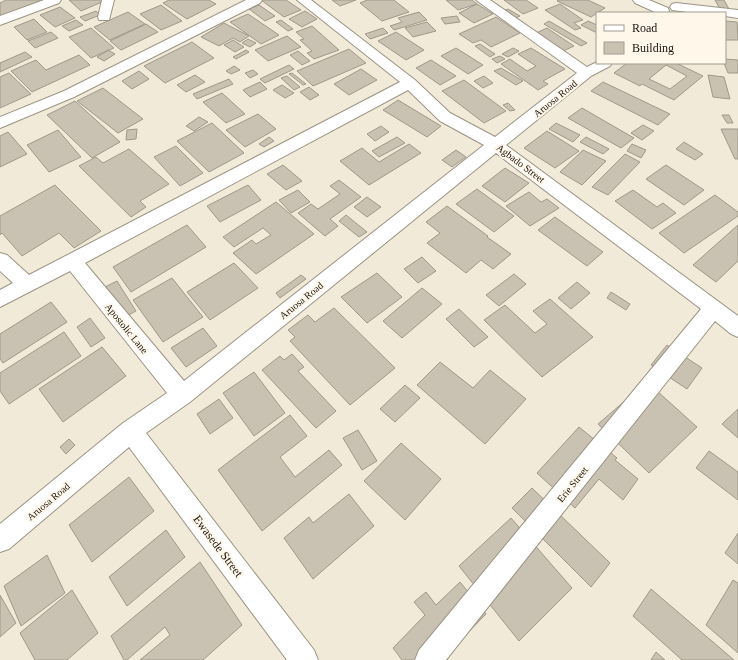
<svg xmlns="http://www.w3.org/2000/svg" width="738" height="660" font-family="'Times New Roman',serif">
<rect width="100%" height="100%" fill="#f2ead9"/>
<path fill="#c9c1b1" stroke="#a09889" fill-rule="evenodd" d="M6 0H44L0 18V3Z
M69 0H99L102 2 81 11Z
M169 0H209L216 4 187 19 163 3Z
M261 0H286L301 10 284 17Z
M332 0H356L340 6Z
M367 0H394L409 12 382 21 360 3Z
M446 0H472L477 4 458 10Z
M504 0H526L538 8 523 14Z
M558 0H588L605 8 591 17 557 1Z
M715 0H724L729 9H720Z
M477 4 493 14 474 23 459 13Z
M560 4 583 20 574 23 581 28 575 30 545 10Z
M161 5 182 21 161 30 140 14Z
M259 5 275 16 265 21 249 9Z
M60 7 75 18 55 27 40 15Z
M508 9 520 16 515 18 503 11Z
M96 11 100 15 85 21 80 17Z
M305 11 317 19 302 27 289 19Z
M128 12 145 24 110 40 94 27Z
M419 12 427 20 394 30 390 26 402 22 398 18Z
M248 14 279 35 261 44 230 22Z
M457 16 460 22 445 24 441 18Z
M496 17 520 33 491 47 481 40 473 43 459 34Z
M34 19 47 32 27 40 14 27Z
M76 20 83 25 69 31 62 26Z
M281 20 293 29 288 31 276 22Z
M549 21 587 43 581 46 544 24Z
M588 21 597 25V31L595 32 581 25Z
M725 21 737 22 738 40H725Z
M427 22 436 31 413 37 405 28Z
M224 23 249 36 240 42 233 38 219 46 201 37Z
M146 24 158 32 121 50 110 41Z
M312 26 339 50 314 59 307 53 312 51 300 40 304 39 296 32Z
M91 28 114 48 91 58 69 37Z
M383 28 388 33 370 39 365 34Z
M547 28 574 46 561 52 534 34Z
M51 32 58 38 35 48 28 41Z
M396 32 424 50 406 60 378 41Z
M287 36 301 47 268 61 255 50Z
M248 39 256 43 250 47 242 43Z
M233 40 244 47 235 52 224 45Z
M192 42 214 58 165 83 144 66Z
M480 44 495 54 490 57 475 46Z
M456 48 483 65 468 74 441 56Z
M513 48 519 51 508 57 502 54Z
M531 48 565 69 543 81 548 84 538 90 501 64 510 59 527 71 536 66 518 54Z
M349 49 366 63 313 86 297 71Z
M108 50 115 54 104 61 97 57Z
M246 50 249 52 236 59 233 57Z
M298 51 310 61 302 65 290 55Z
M25 52 32 57 0 72V63Z
M79 55 90 65 32 92 11 71 36 60 46 70Z
M500 56 505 59 497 63 492 59Z
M725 59 738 60V73H728L724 63Z
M431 60 456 76 440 85 416 68Z
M627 63H676L703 76 674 100 642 84 640 86 614 73ZM666 65 687 76 670 89 649 79Z
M289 65 294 69 265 83 260 79Z
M234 66 240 70 231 74 226 71Z
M501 68 523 81 516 85 494 71Z
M361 69 377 80 349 95 334 84Z
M253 70 258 74 250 78 245 73Z
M139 71 149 79 132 89 122 81Z
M9 73 31 94 0 108V77Z
M292 73 306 84 303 85 289 74Z
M195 75 205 82 186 92 177 85Z
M708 75 724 77 730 99 713 97Z
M287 76 300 87 294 90 281 78Z
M484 76 493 83 483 88 474 81Z
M229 79 233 84 197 99 193 94Z
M464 80 506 111 484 123 442 91Z
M260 82 267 89 250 97 243 90Z
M603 82 670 114 658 125 591 91Z
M282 85 294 93 285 98 273 90Z
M309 87 319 95 310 100 300 92Z
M103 88 143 119 118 133 77 101Z
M222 93 245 114 226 123 203 102Z
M398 100 441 126 427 137 383 110Z
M75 101 120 142 92 158 47 115Z
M508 103 515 110 510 111 503 105Z
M582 108 634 138 621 148 568 118Z
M258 114 276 129 245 147 226 130Z
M722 115H729L733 123H727Z
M199 117 208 122 194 131 186 126Z
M212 123 244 153 209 172 177 141Z
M556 123 580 135 573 142 549 129Z
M643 125 654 131 642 140 631 133Z
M381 126 389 132 375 141 367 134Z
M137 129 136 139 126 140 127 130Z
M721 129H738V159H735Z
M58 130 81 157 49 172 27 145Z
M547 131 579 151 555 168 524 148Z
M8 132 27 154 0 167V136Z
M269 137 274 141 264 147 259 144Z
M397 137 405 143 379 157 372 151Z
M586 137 609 149 603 154 580 142Z
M684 142 703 154 695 160 676 149Z
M409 144 421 153 369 185 340 161 362 148 379 162Z
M632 144 646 150 641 158 627 151Z
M176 146 203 173 180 186 154 157Z
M129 149 169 184 140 201 146 207 131 217 79 166 96 157 103 163Z
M456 150 466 157 452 167 442 160Z
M583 150 606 161 582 185 560 172Z
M625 154 640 162 608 195 592 187Z
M283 165 302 181 286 190 267 174Z
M666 165 704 190 684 205 646 179Z
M505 168 529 183 505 202 482 186Z
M339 180 361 197 330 219 338 226 325 236 298 213 311 204 318 209 340 194 330 186Z
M55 185 101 231 74 248 59 233 22 256 2 233 0 235V216Z
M248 185 261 200 220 222 207 206Z
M477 189 514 216 494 232 456 204Z
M298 190 310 202 291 213 279 200Z
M633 190 657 207 663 203 676 213 652 229 615 201Z
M529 192 541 202 547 199 559 208 530 226 506 206Z
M715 195 738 212V216L684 253 659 233Z
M367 197 381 207 367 217 354 207Z
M276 202 314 234 256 274 233 253 252 240 256 244 271 235 263 228 234 247 223 237Z
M447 206 488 236 487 237 511 254 493 269 481 260 466 273 427 243 440 233 426 222Z
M346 215 367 232 359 237 339 221Z
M555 217 603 252 587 266 538 230Z
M187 225 206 247 131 292 113 267Z
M738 225V261L716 282 693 265Z
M422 257 436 271 418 283 404 269Z
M234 263 258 288 210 320 187 292Z
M377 273 402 297 367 323 341 297Z
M514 274 526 284 499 306 486 295Z
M301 275 306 279 280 298 276 293Z
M172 278 203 317 163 342 133 300Z
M117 281 136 311 117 321 99 290Z
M577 282 590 293 571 309 558 298Z
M422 288 442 304 402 338 383 321Z
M611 292 630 304 626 310 607 298Z
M550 299 593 337 542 377 484 320 505 305 535 333 547 324 533 311Z
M51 302 67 322 3 363 0 359V334Z
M334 308 395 368 350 405 290 341 295 337 288 330 308 315 315 322Z
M459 309 488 337 474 347 446 319Z
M90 318 105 338 91 347 77 327Z
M203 328 217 346 186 367 171 348Z
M64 332 81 356 9 404 0 391V373Z
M667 345 702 368 687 389 651 365Z
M102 347 126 376 63 422 39 389Z
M292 354 304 367 298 371 336 411 316 428 262 370 280 356 284 360Z
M440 362 473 388 490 370 526 399 485 444 417 385Z
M254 372 285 413 254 436 223 393Z
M647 382 697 427 649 473 598 424Z
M405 385 420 398 395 422 380 409Z
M219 399 233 418 210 434 197 414Z
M738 409V438L722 424Z
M290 415 307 436 280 457 295 477 329 450 342 465 262 531 218 470Z
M579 427 617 458 615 460 638 479 623 500 599 479 575 508 537 473Z
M358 430 377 461 362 470 343 438Z
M69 439 75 445 66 454 60 447Z
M401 443 441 479 405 520 364 481Z
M709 451 738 472V500L696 468Z
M129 477 154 511 92 562 69 525Z
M532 488 610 563 591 587 512 508Z
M349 494 374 526 313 579 284 538 309 517 313 523Z
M511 518 572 588 519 641 459 566Z
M166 530 185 557 127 606 109 577Z
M738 533V564L725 553Z
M47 555 65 593 21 626 4 586Z
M200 562 242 625 203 660H140L170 635 165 627 127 660H124L111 636Z
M733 580 738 583V653L706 625Z
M460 582 486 614 445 656 448 660H402L393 648 425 615 414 602 426 592 436 605Z
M651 589 734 660H682L633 616Z
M72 590 98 633 67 660H35L20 633Z
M0 595 16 623 0 637Z
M656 652 665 660H651Z"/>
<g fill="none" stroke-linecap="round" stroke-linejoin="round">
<defs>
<path id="street" d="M44 0H61L59 3 0 25V16Z
M102 0H114L109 20H99L98 17Z
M246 0H262L260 3 74 97 0 128V117L64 91Z
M297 0H311L415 80 450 113 495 137 577 73 476 0H490L587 67 597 62V63H612L610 66 591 76 506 145 738 316V337L731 334 715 321 446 660H415L419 650 701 309 496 153 190 402 146 433 314 650 318 660H287L129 447 9 549 0 552V524L123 423 167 393 70 271 0 307V290L13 283 0 271V253L7 255 29 275 400 82ZM408 90 440 121 484 145 184 381 85 263Z
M633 0H649L668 8 669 11 668 13H657L635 3Z
M676 3 738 10V18L725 16V13H695L672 10 670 7 672 4Z"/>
</defs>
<use href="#street" stroke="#9b9484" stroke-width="2"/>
<use href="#street" fill="#fff" fill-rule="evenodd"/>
</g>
<g text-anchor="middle" stroke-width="4" stroke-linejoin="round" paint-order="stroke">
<g font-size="10" fill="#17140f" stroke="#fef7ea">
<text transform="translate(555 98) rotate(-39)" y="4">Aruosa Road</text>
<text transform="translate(521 163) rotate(37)" y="4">Agbado Street</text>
<text transform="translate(301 300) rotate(-39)" y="4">Aruosa Road</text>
<text transform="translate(127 328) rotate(51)" y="4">Apostolic Lane</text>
<text transform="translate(572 484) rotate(-51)" y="4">Erie Street</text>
<text transform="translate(48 501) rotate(-40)" y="4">Aruosa Road</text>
</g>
<g font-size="12" fill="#17140f" stroke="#fef7ea">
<text transform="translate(218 546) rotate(53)" y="4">Ewasede Street</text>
</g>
</g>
<rect x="596" y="12" width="130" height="52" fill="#fef7ea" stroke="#a29c92"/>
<rect x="604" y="25" width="20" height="6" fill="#ffffff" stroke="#a29c92"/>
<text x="632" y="32" font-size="12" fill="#17140f">Road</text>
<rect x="604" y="42" width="20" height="12" fill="#c9c1b1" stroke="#a29c92"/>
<text x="632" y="52" font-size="12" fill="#17140f">Building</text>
</svg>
